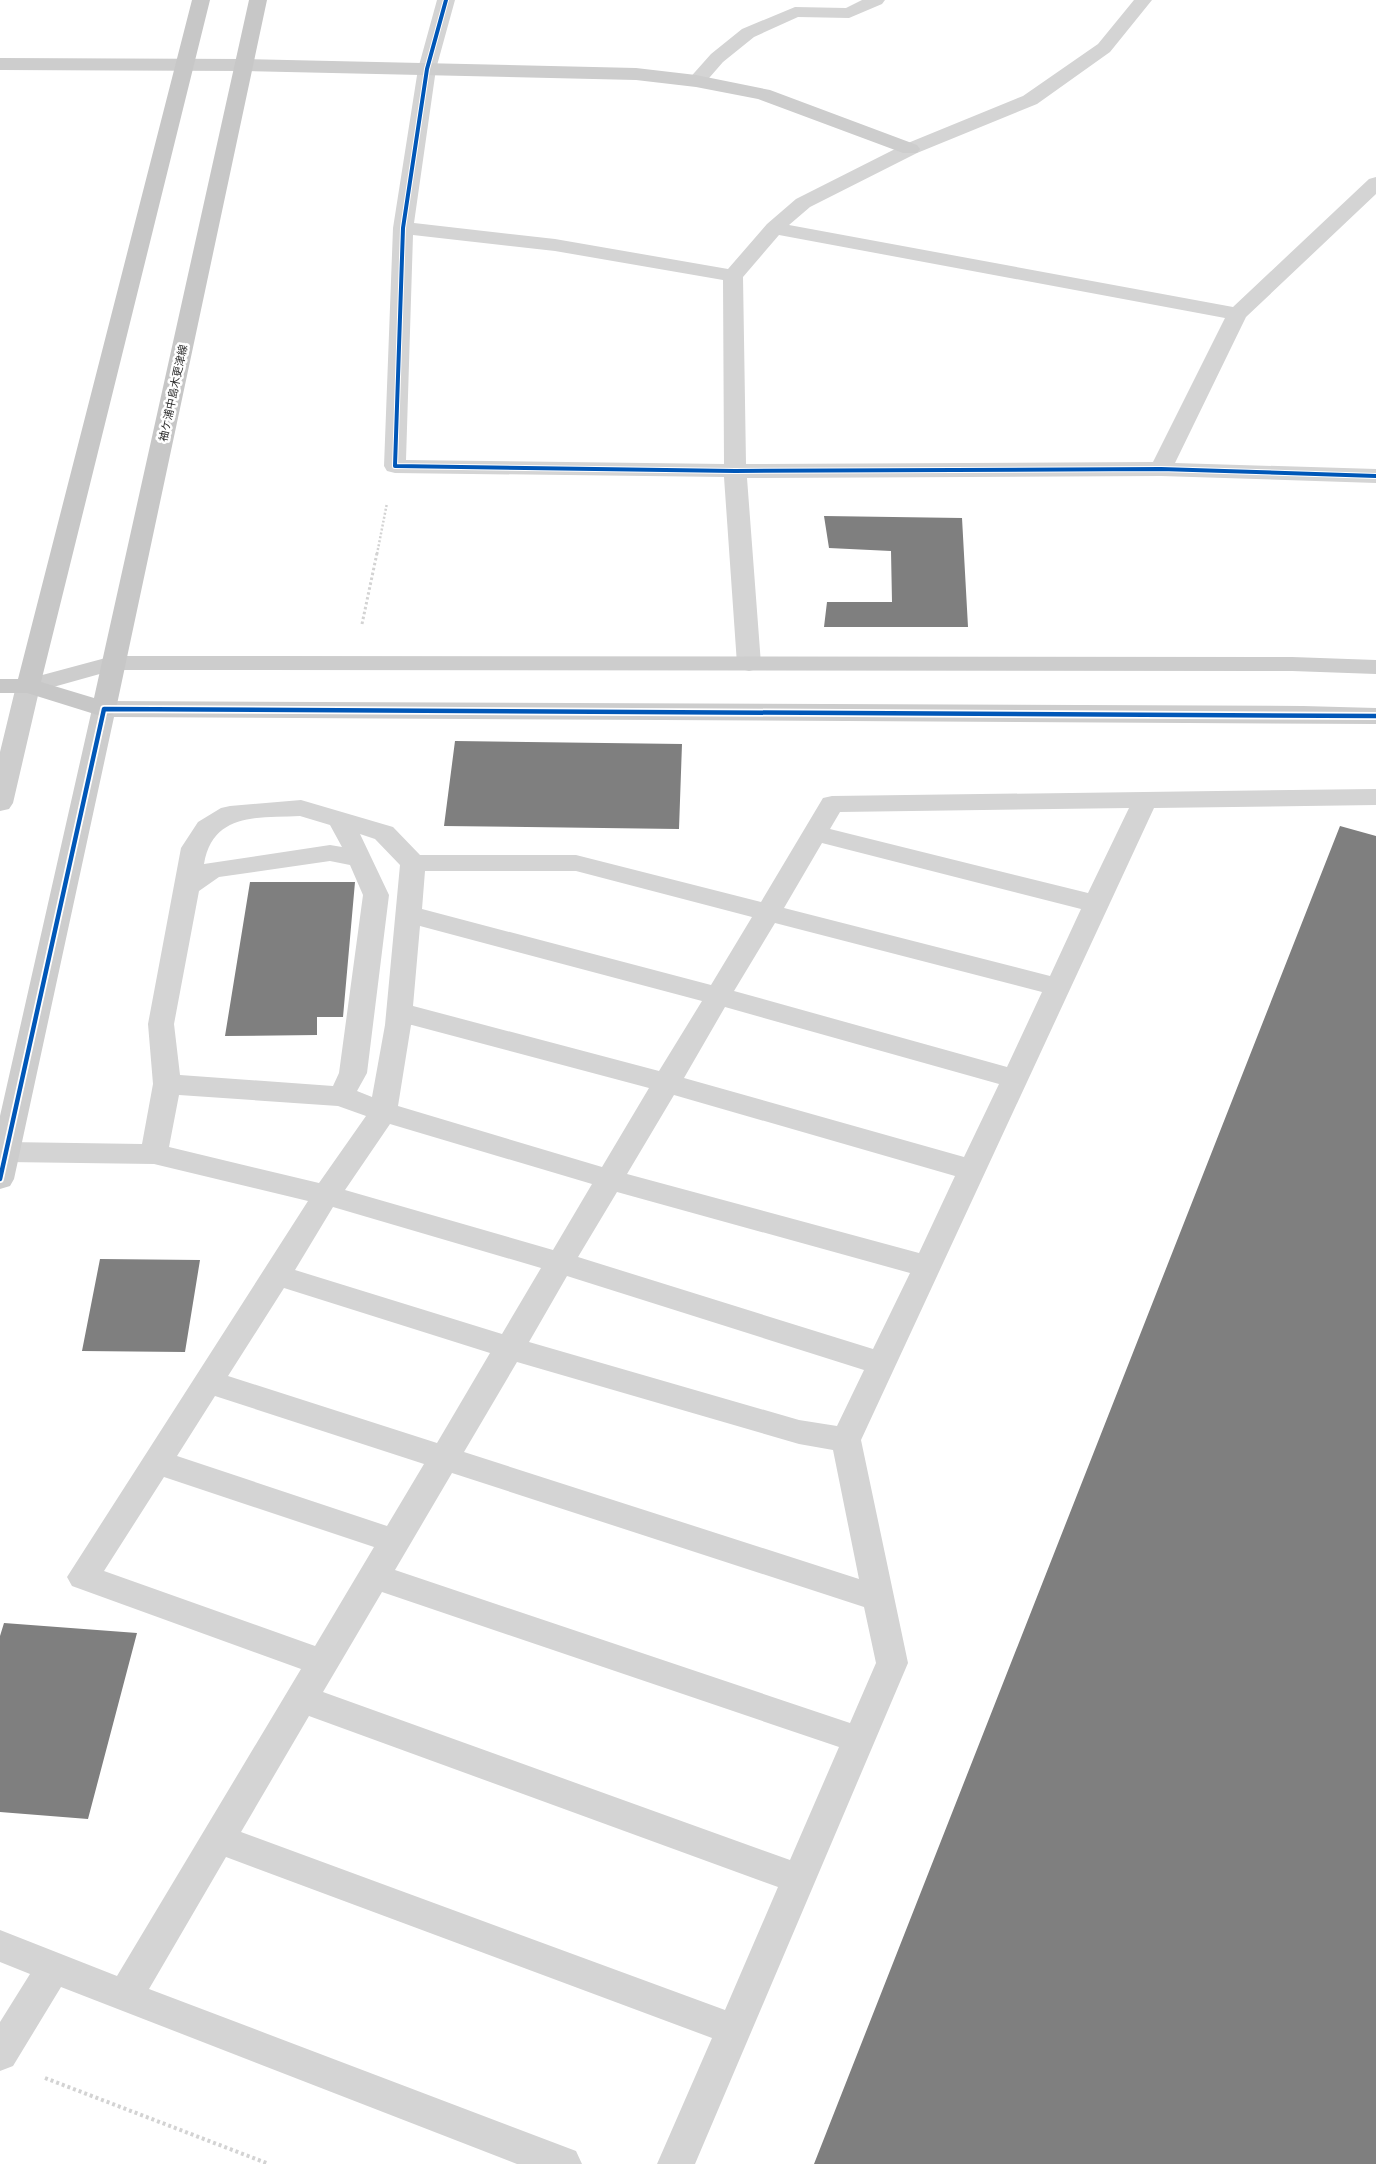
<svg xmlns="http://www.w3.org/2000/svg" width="1376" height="2164" font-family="'IBM Plex Sans','Noto Sans JP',sans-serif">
<rect width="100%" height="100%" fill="#fff"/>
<path fill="#7f7f7f" d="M824 516 962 518 968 627H824L827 602H892L891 551 829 548Z
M455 741 682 744 679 829 444 826Z
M1340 826 1376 836V2164H814Z
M250 882H355L343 1017H317V1035L225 1036Z
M100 1259 200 1260 185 1352 82 1351Z
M4 1623 137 1633 88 1819 0 1812V1636Z"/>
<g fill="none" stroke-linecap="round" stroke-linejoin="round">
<path stroke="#d3d3d3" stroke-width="2.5" stroke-dasharray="2 2" stroke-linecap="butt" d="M377 554 387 503"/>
<path stroke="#d3d3d3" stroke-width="3" stroke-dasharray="2.5 2.5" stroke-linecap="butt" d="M362 624 377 553"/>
<path stroke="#d3d3d3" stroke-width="4" stroke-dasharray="3 3" stroke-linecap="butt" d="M45 2078 269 2164"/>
<path fill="#d4d4d4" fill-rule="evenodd" d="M1376 789V805L1154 808 861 1440 908 1663 695 2164H657L712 2038 226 1857 149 1989 576 2151 582 2164H517L61 1987 13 2066 0 2071V2022L30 1974 0 1962V1930L117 1976 301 1669 72 1586 67 1577 308 1201 154 1164 7 1162 0 1160V1144L7 1142 142 1144 153 1084 148 1024 181 848 198 822 221 808 230 806 301 800 393 827 420 855H576L761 902 823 798 832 796ZM1129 808 1088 893 830 829 840 812ZM300 816 330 825 342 847 330 845 204 864C213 812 259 818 300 816ZM360 834 375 839 400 865 385 1025 372 1097 357 1091 367 1073 389 895ZM822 843 1081 909 1050 976 784 908ZM330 861 350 865 363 895 339 1073 333 1086 180 1075 174 1024 199 891 219 877ZM425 871H576L752 917 711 985 422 909ZM775 923 1042 992 1007 1067 734 991ZM420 926 702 1001 659 1071 413 1006ZM725 1007 999 1084 964 1157 684 1078ZM411 1025H412L649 1088 602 1167 398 1106ZM179 1095 338 1106 366 1116 319 1183 169 1147ZM674 1095 955 1176 919 1253 627 1174ZM390 1124 592 1184 553 1250 345 1190ZM617 1192 910 1273 873 1349 578 1257ZM333 1207 541 1268 502 1334 295 1270ZM567 1276 864 1370 837 1426 799 1420 529 1342ZM284 1288 490 1353 437 1443 228 1376ZM517 1362 799 1444 833 1450 859 1579 464 1452ZM215 1396 424 1464 387 1526 177 1456ZM452 1473 864 1607 876 1663 850 1723 395 1570ZM164 1477 374 1547 315 1646 104 1571ZM382 1592 839 1747 790 1860 323 1692ZM309 1716 778 1887 725 2010 241 1832Z"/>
<path fill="#d4d4d4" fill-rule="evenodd" d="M437 0H455L436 69 414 223 555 239 728 269 767 224 796 199 903 145 1023 96 1098 44 1134 0H1152L1110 52 1037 104 917 153 810 207 789 225 1233 307 1369 179 1376 177V194L1246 317 1175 463 1376 469V483L1161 476 747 478 761 664 757 669 749 671 741 669 737 664 724 477 395 473 387 471 384 466 393 228 418 69ZM413 235 555 251 723 280 724 464 406 460ZM779 235 1225 318 1153 462 746 464 743 277Z
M862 0H885L882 4 849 18 798 17 754 37 723 62 703 85H689L687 81 711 54 742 29 795 7 846 8Z"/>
<path fill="#cdcdcd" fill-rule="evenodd" d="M0 58 244 59 636 68 696 75 770 90 917 145 920 149 917 153H903L758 99 696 87 636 80 244 71 0 70Z
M113 656 1292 657 1376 660V674L1292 671 114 670 39 691 13 803 9 809 0 811V752L16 686 20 681Z
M104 701 1303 706 1376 708V724L114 717 14 1179 10 1186 0 1189V1116L92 709 95 704Z"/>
<path fill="#c7c7c7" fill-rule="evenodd" d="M192 0H210L41 682 94 698 249 0H267L116 709 113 714 104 717 27 693H0V679H18Z"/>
<defs>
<path id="cycleway-far1" d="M446 0 427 69 403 228 395 466 735 471 1161 469 1376 476"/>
<path id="cycleway" d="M0 1179 104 709 1376 716"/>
</defs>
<use href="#cycleway-far1" stroke="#fff" stroke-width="6"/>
<use href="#cycleway" stroke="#fff" stroke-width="8"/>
<use href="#cycleway-far1" stroke="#0057b8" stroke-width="4"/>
<use href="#cycleway" stroke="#0057b8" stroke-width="4.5"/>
</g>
<g text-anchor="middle" stroke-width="5" stroke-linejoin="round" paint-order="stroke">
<g font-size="11" fill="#2f2f2f" stroke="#fff">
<text transform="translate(173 393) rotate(-78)" y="4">袖ケ浦中島木更津線</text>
</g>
</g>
</svg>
